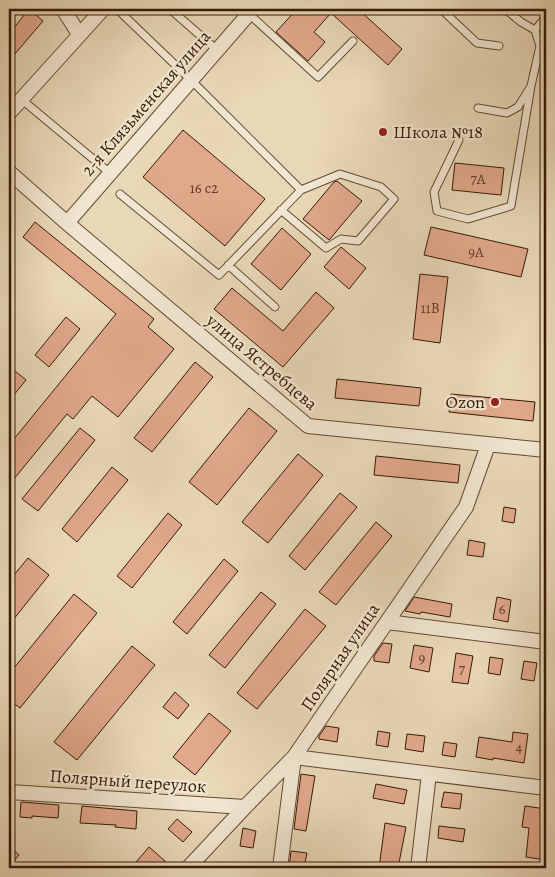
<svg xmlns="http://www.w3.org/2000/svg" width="555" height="877" font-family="Alegreya,serif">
<rect width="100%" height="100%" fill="#e9d8b8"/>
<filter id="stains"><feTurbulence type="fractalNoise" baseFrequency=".004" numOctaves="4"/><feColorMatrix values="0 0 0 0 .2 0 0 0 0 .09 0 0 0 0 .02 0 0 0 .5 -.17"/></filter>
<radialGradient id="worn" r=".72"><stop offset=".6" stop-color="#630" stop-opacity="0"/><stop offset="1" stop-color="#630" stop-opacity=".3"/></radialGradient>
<path fill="#e1a88c" stroke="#361a03" d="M29 9 43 21 14 55 9 50V34Z
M297 9H358L402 49 388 65 331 13 314 32 325 42 308 61 276 32Z
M183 130 265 199 225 246 143 177Z
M455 163 504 168 501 195 452 190Z
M337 181 362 201 329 240 303 219 334 182Z
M35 222 154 319 148 327 174 349 118 417 92 396 73 419 67 414 9 485V445L116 314 23 237Z
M431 227 528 249 521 277 424 255Z
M282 228 311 254 281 290 251 264Z
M341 247 366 268 349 289 324 267Z
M420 274 448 277 440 343 413 339Z
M232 288 283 331 316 292 334 308 283 367 214 309Z
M66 317 80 329 49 367 35 355Z
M195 362 213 377 152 452 134 438Z
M9 366 26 380 9 401Z
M337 379 421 388 419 406 335 398Z
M451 394 535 402 533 421 449 412Z
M249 408 277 431 217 505 189 482Z
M80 428 95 440 38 511 22 499Z
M298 454 323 475 268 543 242 522Z
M376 456 460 465 458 483 374 475Z
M112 467 128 480 77 542 62 529Z
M340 493 357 507 305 570 289 556Z
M504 507 516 509 514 523 502 521Z
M168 513 182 525 132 588 117 576Z
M376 522 392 536 336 605 319 592Z
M469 540 485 543 483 557 467 555Z
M28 558 49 575 9 625V581Z
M224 559 238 571 187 634 173 622Z
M261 592 276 604 225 668 209 655Z
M74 594 97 613 20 708 9 700V674Z
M414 597 452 604 450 617 421 612 420 614 405 611Z
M497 597 511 600 508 622 493 619Z
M305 609 326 626 257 709 237 693Z
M383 643 392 644 389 663 374 661V656Z
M414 645 433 648 429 672 410 668Z
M132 646 155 665 77 760 54 742Z
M456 653 473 656 468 684 452 682Z
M490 657 503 659 500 675 488 673Z
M524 661 537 663 534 681 521 679Z
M175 692 189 705 178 719 163 707Z
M209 713 231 731 195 775 173 757Z
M326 726 339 728 337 742 319 739V736Z
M378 731 390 733 388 747 376 745Z
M513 732 528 734 524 763 493 758V760L476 757 479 737 512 742Z
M407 734 425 736 423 752 405 749Z
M444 742 457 744 455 757 442 755Z
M301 774 315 776 306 831 294 829Z
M376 784 407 790 404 804 373 798Z
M444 792 462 794 460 809 441 807Z
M21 802 59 805 58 818 32 816V818L20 817Z
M82 806 137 811 136 829 115 827 116 825 80 823Z
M525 806 546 809V860L526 857 529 828 522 827Z
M177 819 192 832 183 842 168 829Z
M385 823 406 827 398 868H379Z
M439 826 465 829 463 842 438 838Z
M243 828 256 831 253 848 240 846Z
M9 846 19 855 9 867Z
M149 847 165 861 159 868H131Z
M291 851 307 853 304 868H289Z"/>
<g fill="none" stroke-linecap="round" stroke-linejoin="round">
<defs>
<path id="lane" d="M117 9 191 80 301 190 219 275 120 194
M170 9 217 50
M441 9 477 43 499 46
M505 9 521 22 535 30 546 17
M249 14 318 77 353 41
M21 99 110 173
M478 108 507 113 518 107 531 86 540 46 535 30
M459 140 434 192 437 211 468 219 511 206 531 86
M281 210 326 248 341 239 358 241 394 199 381 187 340 174 301 190
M228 265 275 307"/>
<path id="street" d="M63 9 79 34
M9 113 103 9
M9 172 67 223 308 426 546 450
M67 223 253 9
M387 622 546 642
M9 792 245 807
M188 868 245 807 294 757 466 507 488 445
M280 868 294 757 546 788
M418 868 429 774"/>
</defs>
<use href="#lane" stroke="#634a30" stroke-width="9"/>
<use href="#street" stroke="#634a30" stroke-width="16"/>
<use href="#lane" stroke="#f1e6d1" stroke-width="7"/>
<use href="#street" stroke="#f1e6d1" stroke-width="14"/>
</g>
<g fill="#8f2418" stroke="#f1e6d1" stroke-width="2">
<circle cx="383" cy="132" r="5"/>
<circle cx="495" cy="402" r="5"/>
</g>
<g text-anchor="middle" stroke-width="4.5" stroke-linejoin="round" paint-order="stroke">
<g font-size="15" fill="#613e25">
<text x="478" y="184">7А</text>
<text x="204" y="193">16 с2</text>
<text x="476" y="257">9А</text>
<text x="430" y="313">11В</text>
<text x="502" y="614">6</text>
<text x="422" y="663">9</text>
<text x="462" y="674">7</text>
<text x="519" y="752">4</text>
</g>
<g font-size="18" fill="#361a03" stroke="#f1e6d1">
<text transform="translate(146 103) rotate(-49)" y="6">2-я Клязьменская улица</text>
<text transform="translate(262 362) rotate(40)" y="6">улица Ястребцева</text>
<text transform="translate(340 657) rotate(-56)" y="6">Полярная улица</text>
<text transform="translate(128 781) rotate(4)" y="6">Полярный переулок</text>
</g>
<g font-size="18" fill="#361a03" stroke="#f1e6d1" text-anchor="start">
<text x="393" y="138">Школа №18</text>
<text x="485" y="408" text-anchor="end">Ozon</text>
</g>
</g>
<rect width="555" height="877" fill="none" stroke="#e9d8b8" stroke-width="30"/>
<rect x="10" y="10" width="535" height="857" fill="none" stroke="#361a03" stroke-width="2.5"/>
<rect x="15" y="15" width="525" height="847" fill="none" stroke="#361a03"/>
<rect width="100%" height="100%" filter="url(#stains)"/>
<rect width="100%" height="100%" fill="url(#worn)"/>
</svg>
